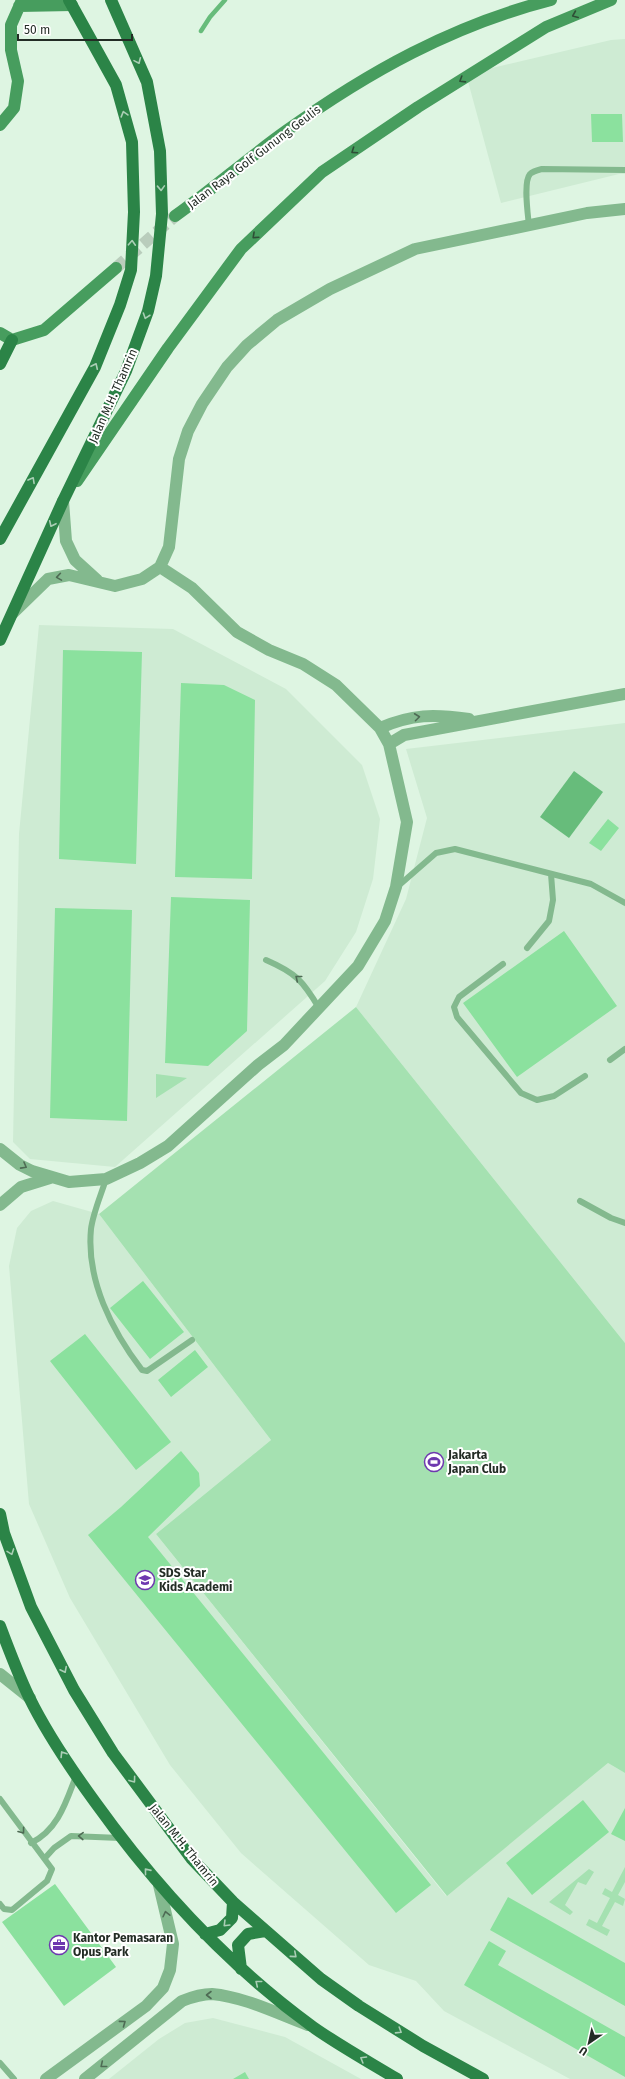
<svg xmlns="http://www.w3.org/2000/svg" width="625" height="2079" font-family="'Fira Sans',sans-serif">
<rect width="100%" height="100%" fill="#def5e2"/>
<path fill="#ceebd3" d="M625 39V174H619L501 203 466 74 611 40Z
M39 625 173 629 286 689 362 765 380 819 373 879 356 932 325 981 115 1167 30 1159 13 1142 19 834Z
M625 723V1343L356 1007 406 899 427 818 406 749Z
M53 1201 99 1214 271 1440 156 1534 446 1896 608 1763 625 1773V2079H570L444 2011 416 1981 369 1965 241 1853 170 1765 70 1598 29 1504 9 1266 17 1228 31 1211Z
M213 2018 285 2037 361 2079H109L159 2039 185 2023Z"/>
<path fill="#a5e1b1" d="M356 1007 625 1343V1773L608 1763 447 1896 156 1534 271 1440 99 1214Z
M156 1074 187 1078 156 1098Z
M625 1867V1882L618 1895 625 1899 623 1906 615 1902 602 1926 610 1930 607 1936 586 1925 589 1919 597 1923 610 1898 602 1894 605 1888 612 1892Z
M589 1869 594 1872 586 1885 578 1882 565 1905 573 1912 570 1915 549 1902Z"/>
<path fill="#67bc7b" d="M574 771 603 792 569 838 540 817Z"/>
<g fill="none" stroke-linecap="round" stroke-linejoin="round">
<path stroke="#67bc7b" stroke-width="4.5" d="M201 31 210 17 225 0"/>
</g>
<path fill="#8be19e" d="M591 114H622L623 142H592Z
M63 650 142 652 136 864 59 859Z
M181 683 224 685 255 700 252 879 175 877Z
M608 819 619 828 601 851 589 843Z
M171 897 250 900 247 1031 208 1066 165 1063Z
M55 908 132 910 127 1121 50 1118Z
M564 931 617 1006 517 1077 463 1003Z
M143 1281 184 1332 150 1359 110 1308Z
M85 1334 171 1442 136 1470 50 1361Z
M195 1350 208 1367 171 1397 158 1380Z
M181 1451 199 1473 200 1486 148 1537 431 1885 396 1913 88 1535 121 1507Z
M583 1800 609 1832 532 1895 506 1863Z
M625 1808V1841L611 1834Z
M55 1884 116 1967 64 2006 2 1922Z
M508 1897 625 1963V2006L490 1930Z
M489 1941 506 1951 498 1965 625 2037V2077L464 1985Z
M245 2072 249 2079H233Z"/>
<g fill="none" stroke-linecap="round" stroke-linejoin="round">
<path stroke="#b9cdbc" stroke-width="12" stroke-dasharray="12 6" stroke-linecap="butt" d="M116 268 175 216"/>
<path stroke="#83b98e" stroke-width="6" d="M529 226C528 215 523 182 530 174 533 171 538 170 542 169L625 170
M397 887 436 853 455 849 591 884 625 903
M527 948 549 921 553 900 551 874
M266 960C296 973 303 981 319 1008
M503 964 459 997 454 1007 457 1017 521 1093 537 1100 554 1096 585 1076
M610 1060 625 1049
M106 1179C101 1195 93 1213 91 1229 86 1280 112 1331 142 1370L147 1371 192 1340
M580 1201 611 1218 625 1223
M0 1799 52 1869 47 1881 12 1910 4 1909 0 1904
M31 1843C58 1830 66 1802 76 1776
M45 1858 54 1848 71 1836 120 1838
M0 2063 14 2079"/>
<path stroke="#83b98e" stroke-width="12" d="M63 501 66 541 75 560 97 580
M13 613 48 579 69 575 115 586 142 579 160 567 169 547 179 459 188 431 202 404 227 367 247 345 277 320 330 289 415 249 587 213 625 209
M380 728C412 714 434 714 469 719
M389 744 404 735 625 694
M0 1149 20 1165 32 1171 69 1182 106 1179 140 1163 168 1146 258 1065 284 1045 358 966 385 921 396 887 407 822 389 744 380 728 336 685 303 664 269 650 237 632 192 588 160 567
M0 1205 21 1187 50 1178
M0 1674 30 1698
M46 2079 146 2006 163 1988 170 1970 173 1944 159 1885
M85 2079 182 2001C192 1997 202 1994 212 1994 245 1997 278 2014 308 2025"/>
<path stroke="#479d5e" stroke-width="12" d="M19 6 72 5
M0 125 14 108 18 81 11 50V25L22 0
M175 216C213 189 248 158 286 131 368 72 453 25 551 0
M0 333 12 340 44 330 116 268
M77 481 168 348 241 249 322 172 418 107 546 27 611 0"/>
<path stroke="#2b8447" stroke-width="12" d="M0 364 12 340
M0 539 95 367 120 305 131 270 134 212 132 142 116 85 69 0
M0 640 63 501 126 371 148 311 156 276 162 214 160 151 147 82 111 0
M0 1514 4 1533 31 1607 74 1690 113 1753 191 1858 233 1902 321 1979 359 2006 423 2046 483 2079
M0 1626C9 1650 18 1674 29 1697 47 1734 71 1769 95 1802 156 1887 228 1965 313 2027 340 2046 369 2062 397 2079
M205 1934 220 1930 232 1918 233 1902
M241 1969 238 1945 248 1934 265 1931"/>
</g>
<defs><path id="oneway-chevron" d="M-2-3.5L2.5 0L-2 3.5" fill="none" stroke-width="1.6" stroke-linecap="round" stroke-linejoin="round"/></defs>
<g stroke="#2e4e36">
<use href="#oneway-chevron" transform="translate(575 15) rotate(157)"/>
<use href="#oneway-chevron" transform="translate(462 80) rotate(148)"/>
<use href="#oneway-chevron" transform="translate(354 151) rotate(146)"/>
<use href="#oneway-chevron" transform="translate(255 236) rotate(137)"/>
</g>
<g stroke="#aaceb5">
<use href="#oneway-chevron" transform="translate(138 61) rotate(66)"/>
<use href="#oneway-chevron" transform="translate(124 114) rotate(-106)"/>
<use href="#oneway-chevron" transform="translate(161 188) rotate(88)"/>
<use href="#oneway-chevron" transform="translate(132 243) rotate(-87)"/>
<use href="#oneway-chevron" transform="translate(146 316) rotate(109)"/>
<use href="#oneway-chevron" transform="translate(95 366) rotate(-65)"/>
<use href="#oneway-chevron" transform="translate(32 480) rotate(-61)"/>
<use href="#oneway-chevron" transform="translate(52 524) rotate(115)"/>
<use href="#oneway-chevron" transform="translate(11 1552) rotate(70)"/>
<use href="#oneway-chevron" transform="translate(64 1670) rotate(63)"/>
<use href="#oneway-chevron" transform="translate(63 1754) rotate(-122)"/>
<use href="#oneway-chevron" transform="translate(133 1780) rotate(54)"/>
<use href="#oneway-chevron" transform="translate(147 1871) rotate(-129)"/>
<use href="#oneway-chevron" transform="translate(226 1924) rotate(135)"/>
<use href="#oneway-chevron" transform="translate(294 1955) rotate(41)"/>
<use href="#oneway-chevron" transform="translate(258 1983) rotate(-141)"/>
<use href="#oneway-chevron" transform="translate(399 2031) rotate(32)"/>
<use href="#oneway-chevron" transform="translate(363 2059) rotate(-149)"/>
</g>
<g stroke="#4e6b54">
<use href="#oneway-chevron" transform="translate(59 577) rotate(171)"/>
<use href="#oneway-chevron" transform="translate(417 717) rotate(-7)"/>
<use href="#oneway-chevron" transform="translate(298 978) rotate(-141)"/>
<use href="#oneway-chevron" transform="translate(24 1166) rotate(29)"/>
<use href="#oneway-chevron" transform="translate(22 1831) rotate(53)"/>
<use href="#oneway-chevron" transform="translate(81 1836) rotate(-178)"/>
<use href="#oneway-chevron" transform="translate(166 1914) rotate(-103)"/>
<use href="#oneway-chevron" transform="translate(209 1995) rotate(180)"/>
<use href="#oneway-chevron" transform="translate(123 2023) rotate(-36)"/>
<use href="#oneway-chevron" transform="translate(103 2065) rotate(141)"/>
</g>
<defs>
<symbol id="stadium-ring" viewBox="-11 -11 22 22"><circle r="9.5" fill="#fff" stroke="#6e38af" stroke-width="1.5"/><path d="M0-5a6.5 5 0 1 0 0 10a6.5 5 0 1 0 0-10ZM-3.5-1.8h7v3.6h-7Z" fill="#6e38af"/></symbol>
<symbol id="school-ring" viewBox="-11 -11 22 22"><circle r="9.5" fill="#fff" stroke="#6e38af" stroke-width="1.5"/><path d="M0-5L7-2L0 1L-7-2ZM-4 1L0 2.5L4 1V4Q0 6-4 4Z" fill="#6e38af"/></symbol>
<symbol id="office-ring" viewBox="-11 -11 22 22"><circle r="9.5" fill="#fff" stroke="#6e38af" stroke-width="1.5"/><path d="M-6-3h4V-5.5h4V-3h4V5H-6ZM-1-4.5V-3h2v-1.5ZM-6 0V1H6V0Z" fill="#6e38af"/></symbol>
</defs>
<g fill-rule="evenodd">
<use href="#stadium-ring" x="423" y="1451" width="22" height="22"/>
<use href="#school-ring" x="134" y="1569" width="22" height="22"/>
<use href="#office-ring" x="48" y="1934" width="22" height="22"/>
</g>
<g text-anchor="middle" stroke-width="4" stroke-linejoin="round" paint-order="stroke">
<g font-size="12" fill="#232c25" stroke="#fff">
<text transform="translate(254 157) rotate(-37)" y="4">Jalan Raya Golf Gunung Geulis</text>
<text transform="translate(113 396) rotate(-66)" y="4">Jalan M.H. Thamrin</text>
<text transform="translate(184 1845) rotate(51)" y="4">Jalan M.H. Thamrin</text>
</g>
<g font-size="12" font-weight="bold" fill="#232c25" stroke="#fff" text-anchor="start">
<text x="448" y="1459">Jakarta<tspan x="448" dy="14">Japan Club</tspan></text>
<text x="159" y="1577">SDS Star<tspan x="159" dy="14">Kids Academi</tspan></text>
<text x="73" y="1942">Kantor Pemasaran<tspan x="73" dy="14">Opus Park</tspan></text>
</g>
</g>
<g transform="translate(589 2043) rotate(214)" stroke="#ffffff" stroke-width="3" paint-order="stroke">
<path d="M0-3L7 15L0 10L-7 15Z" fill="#232c25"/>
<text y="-6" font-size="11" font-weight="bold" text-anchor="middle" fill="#232c25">U</text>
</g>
<path d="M18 34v6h114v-6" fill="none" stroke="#232c25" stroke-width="2"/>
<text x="24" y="34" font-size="12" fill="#232c25" stroke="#ffffff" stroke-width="3" paint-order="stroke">50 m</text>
</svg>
